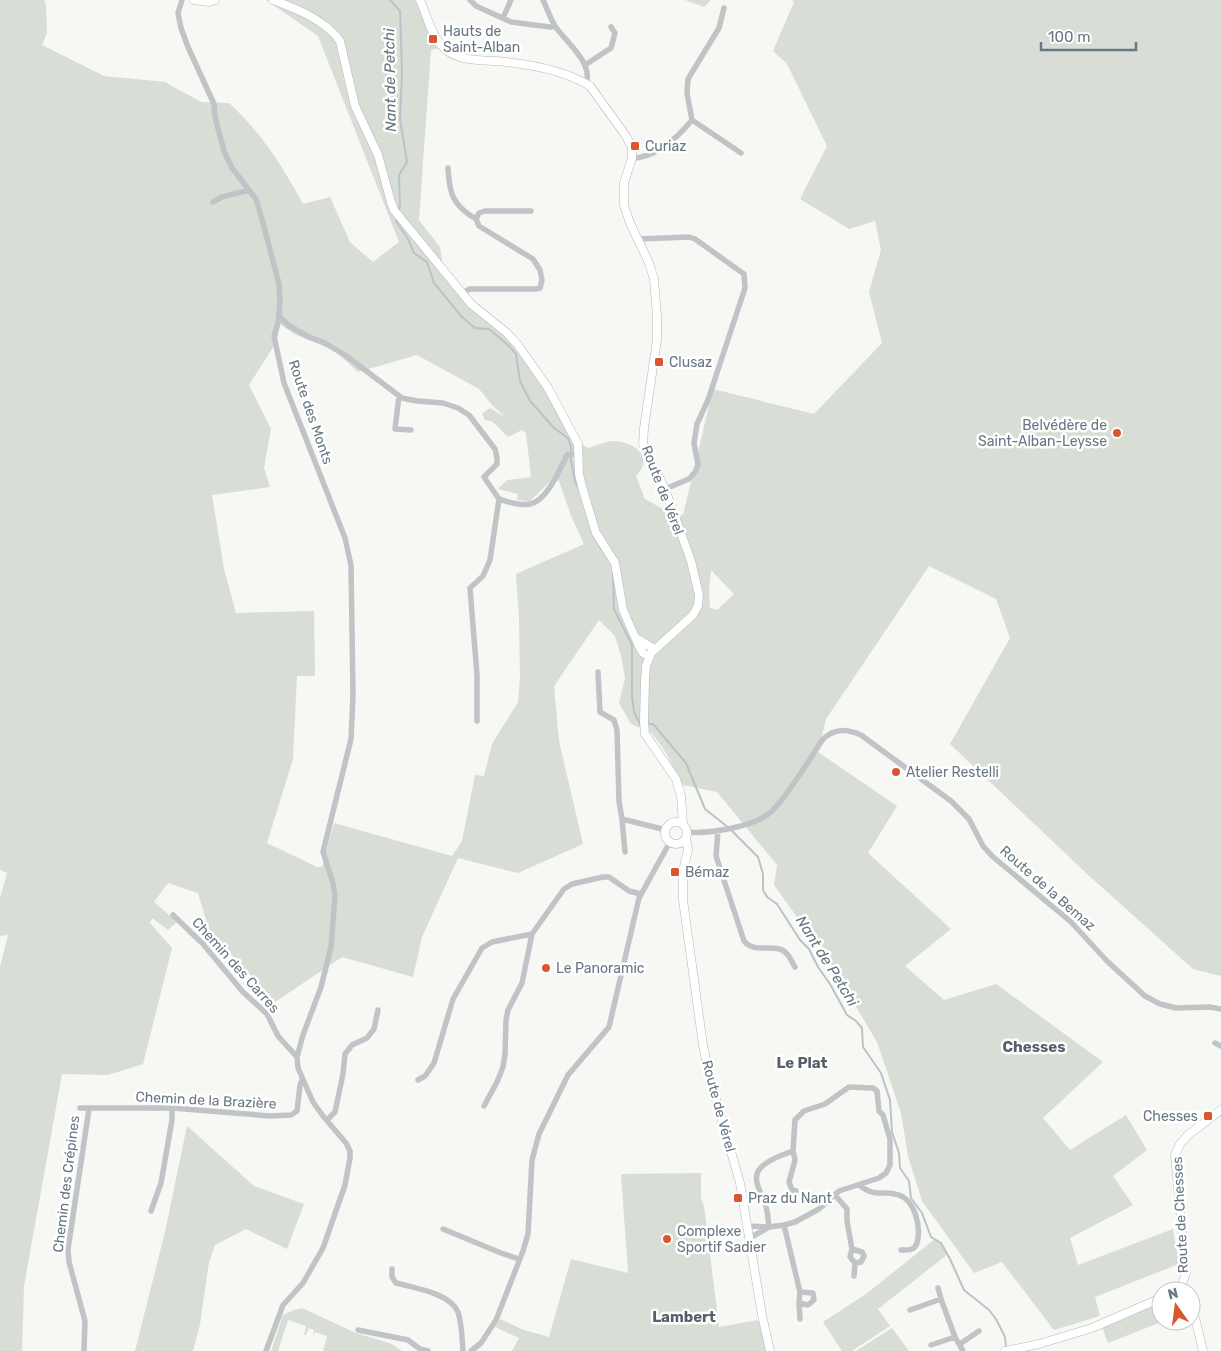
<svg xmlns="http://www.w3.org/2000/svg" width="1221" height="1351" font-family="Rubik,sans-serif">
<rect width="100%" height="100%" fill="#f7f7f4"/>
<path fill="#d8ddd5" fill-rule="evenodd" d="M0 0H44L46 4 47 33 42 45 104 76 165 82 201 102 229 103C260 131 283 167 303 204L330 197 350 242 373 262 399 242 318 36 266 0H421L439 48 431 50 419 220 440 247 444 274 510 339 542 384 573 439 588 448C596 446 606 441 614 441 634 442 655 457 636 476L645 499 670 513 683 515 713 389 814 414 882 343 869 292 881 250 875 221 849 229 800 199 827 146 787 64 773 51 794 2 792 0H1221V976L1193 969 1085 872 950 744 1010 638 996 599 929 566 826 719 818 752 897 806 868 853 951 929 905 966 944 1000 996 984 1103 1062 1043 1118 1070 1150 1126 1115 1147 1150 1113 1176 1133 1205 1070 1238 1078 1265 1173 1229 1179 1264 1095 1297 1100 1316 1054 1330 1002 1262 974 1273 922 1201 908 1156 901 1113 877 1042 830 963 774 885 777 865 717 792 683 785 666 753 652 733 631 724 619 703 625 678 621 656 615 636 599 620 554 686 559 741 583 844 518 873 458 858 422 937 413 977 342 957 275 1002 209 930 198 893 168 883 154 902 177 922 168 930 152 918 150 923 172 948 143 1064 108 1075 62 1074 24 1286 22 1351H0V967L8 935 0 936V898L7 873 0 870ZM280 324 294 334 335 351 358 372 417 355 479 389 493 406 506 418 490 408 482 414 485 420 493 422 508 437 522 430 526 433 531 477 507 480 498 489 518 494 517 500 530 501 552 480 559 481 571 516 584 544 516 574 519 617 520 678 518 702 492 744 484 776 475 775 462 841 452 856 334 823 322 867H317L267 843 293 759 297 676H315L314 611 236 613 224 569 212 495 270 487 264 468 271 429 249 385 277 341ZM711 570 734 594 717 610 710 608 709 593Z
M685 0H711L704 7Z
M187 1126 254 1186 304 1204 287 1249 246 1229 215 1245 209 1262 200 1324 193 1351H135L165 1232Z
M701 1173V1199L704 1206 719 1327 758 1320 767 1351H512L519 1338 495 1327 500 1319 524 1330 549 1337 571 1259 628 1273 621 1174Z
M935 1239 941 1243 948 1254 878 1309 890 1326 852 1351H842L823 1322 866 1294Z
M1161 1302V1321H1164L1108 1343 1102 1327Z
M302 1308 356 1333 392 1344 402 1351H323L327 1336 315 1332 313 1337 314 1330 309 1328 306 1335H304L306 1326 288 1320 278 1351H271L283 1315 294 1310Z
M892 1328 909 1351H856Z"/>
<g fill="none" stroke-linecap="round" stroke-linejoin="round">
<path stroke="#b9c4c8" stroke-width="2" d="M390 0 400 11 402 73 400 119 407 162 399 175 400 206 398 212
M397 217 396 221 408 239 414 253 427 262 434 283 462 317 475 328 489 329 508 345 516 354 520 381 530 401 554 428 568 438 571 447V461L575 481 580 492
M593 535 602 550
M613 574 614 609 632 645V696L634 712 640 724H642
M647 724H653L686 763 705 809 729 828
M732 831 758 857 763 874V890L767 897 777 904 800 940 809 949 818 967 830 984 847 1015 856 1021 862 1028 863 1047 881 1073 890 1100 892 1132 899 1153 900 1168 909 1181 911 1198 922 1213 931 1237 941 1243 950 1259 964 1290 989 1310 996 1319 1005 1337 1006 1347"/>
<defs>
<path id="secondary" d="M194 0 209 2 215 0
M273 0C297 9 325 20 340 41L355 106 378 155 391 202 394 210 471 304 507 333 518 345 548 388 578 444 579 474 582 487 596 533 615 563 623 610 638 644 643 653 649 656
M420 0C427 15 430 33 441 45 457 64 484 59 506 62 534 65 566 71 590 86L626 136 632 148V158L624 183V205L630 223 649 263 654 279 657 316V340L644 428 643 444 665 489 691 561 699 595 698 606 693 615 651 653 646 666 645 680 644 721 645 734 676 779 681 796 683 824
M636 638 654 649
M665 833a11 11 0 1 1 22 0a11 11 0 1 1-22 0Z
M686 837 688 850 683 871V900L703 1045 709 1075 740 1183 762 1315 770 1351
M1175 1291 1181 1287 1186 1273 1175 1155 1180 1144 1188 1135 1221 1110
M1191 1301 1203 1351
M1005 1351 1039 1344 1092 1328 1161 1298"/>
</defs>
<use href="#secondary" stroke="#b2b8bc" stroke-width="9"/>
<path stroke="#c0c4c7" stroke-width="5.5" d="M182 0 178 13 181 28 188 47 214 104 215 117 224 151 232 168 256 199 262 219 279 284 280 303 278 323 274 336 284 383 345 538 351 565 353 695 351 739 323 852 333 883 335 896 331 947 321 987 303 1035 297 1057 298 1068 313 1102 323 1116 346 1143 350 1151V1158L345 1185 323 1248 303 1283 283 1305 266 1351
M470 0 476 6 511 22 550 27 555 26
M543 0C547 8 550 18 555 26 565 41 594 63 586 84
M503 18 511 0
M585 65 611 48 615 33 611 27
M692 120 741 153
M632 158C656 158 678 137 692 120L687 93 688 79 719 28 724 8
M448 168C449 193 453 206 476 219
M213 202 222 197 249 190
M638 239 689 237 695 239 744 274 745 288 708 400 697 424 694 443 698 465 695 472 689 479 665 489
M462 293 470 289H536L540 288 542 280 540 270 533 259 479 226 476 219 479 213 485 211H531
M279 316 289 326 309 337 323 342 345 355 402 398 417 401 443 403 458 408 469 415 495 449 497 458V464L484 477 499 499C509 502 519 506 530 504 547 501 560 469 567 455L578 453
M399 396 395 429 411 430
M598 672 600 712 614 720 617 730 619 801 622 819 625 852
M477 721V675L470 588 483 576 490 560 499 499
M622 819 666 830
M718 831 716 856 744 941C755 955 775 942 786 953 790 956 792 963 795 967
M687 832C709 834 755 827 772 811 789 794 809 760 823 739 835 728 847 729 861 735L951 801 969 819 983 846 992 856 1071 922 1107 961 1145 996 1160 1004 1176 1008 1210 1007 1221 1009
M173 915 203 944 243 992 267 1014 278 1036 297 1057
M1215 1043 1221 1046
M418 1080 425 1076 434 1063 453 999 482 948 492 942 532 934 564 889 572 884 603 877H609L629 891 641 894
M484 1106 497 1082 503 1067 505 1054 506 1020 508 1010 522 983 532 934
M80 1108H172L270 1116 291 1115 297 1111 300 1085 302 1080
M327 1120 335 1112 343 1074 345 1054 352 1045 367 1038 374 1029 378 1010
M859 1185C877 1199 881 1189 899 1195 916 1201 921 1228 917 1243 914 1251 908 1250 901 1250
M835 1195 847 1209V1221L852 1249 850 1257 855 1263 861 1262 864 1256 862 1252 852 1249
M151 1211 161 1183 172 1120V1108
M784 1225 800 1292 799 1303 808 1305 814 1300 813 1293 800 1292
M746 1226 769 1227 784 1225 795 1222 819 1209 839 1191 879 1178 886 1173 890 1165V1139L883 1115 879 1111 877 1091 873 1088 849 1087 825 1104 804 1111 795 1120 793 1151 795 1160 789 1182 792 1190 796 1191
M769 1227C768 1220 768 1213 766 1207 761 1190 746 1175 768 1162 775 1157 785 1154 793 1151
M443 1229 501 1253 519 1259
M748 1239 769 1227
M392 1269V1277L396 1283C414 1288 450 1293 458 1312 462 1324 462 1338 463 1351
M854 1276 855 1263
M938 1288 941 1299
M799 1303 800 1319
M910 1310 941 1299 955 1337 963 1351
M358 1330 408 1340 420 1349 428 1351
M960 1344 979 1331
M931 1345 955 1337
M84 1351 85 1321 69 1262 68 1249 89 1109
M471 1351 481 1343 496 1320 523 1251 528 1234 532 1160 539 1134 568 1075 609 1027 639 898 670 842"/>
<use href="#secondary" stroke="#fff" stroke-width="8"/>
</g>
<g fill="#da5630" stroke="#fff" stroke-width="2">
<rect x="428" y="34" width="10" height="10" rx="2.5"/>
<rect x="630" y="141" width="10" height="10" rx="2.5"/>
<rect x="654" y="357" width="10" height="10" rx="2.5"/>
<circle cx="1117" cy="433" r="5"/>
<circle cx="896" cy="772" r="5"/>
<rect x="670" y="867" width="10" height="10" rx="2.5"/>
<circle cx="546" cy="968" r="5"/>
<rect x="1203" y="1111" width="10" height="10" rx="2.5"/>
<rect x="733" y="1193" width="10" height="10" rx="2.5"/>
<circle cx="667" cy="1239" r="5"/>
</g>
<g text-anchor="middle" stroke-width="5" stroke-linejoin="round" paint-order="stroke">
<g font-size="14" fill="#677783" stroke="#fff" text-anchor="start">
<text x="443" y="36">Hauts de<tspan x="443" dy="16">Saint-Alban</tspan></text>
<text x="645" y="151">Curiaz</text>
<text x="669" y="367">Clusaz</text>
<text x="1107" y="430" text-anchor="end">Belvédère de<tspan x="1107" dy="16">Saint-Alban-Leysse</tspan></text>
<text x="906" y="777">Atelier Restelli</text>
<text x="685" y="877">Bémaz</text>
<text x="556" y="973">Le Panoramic</text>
<text x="1198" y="1121" text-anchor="end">Chesses</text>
<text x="748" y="1203">Praz du Nant</text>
<text x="677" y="1236">Complexe<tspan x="677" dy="16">Sportif Sadier</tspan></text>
</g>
<g font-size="14" fill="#677783" stroke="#fff">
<text transform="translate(311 412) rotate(71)" y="5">Route des Monts</text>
<text transform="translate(663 490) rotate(69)" y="5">Route de Vérel</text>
<text transform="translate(1048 888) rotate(41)" y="5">Route de la Bemaz</text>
<text transform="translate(236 965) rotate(48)" y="5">Chemin des Carres</text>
<text transform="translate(206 1100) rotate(3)" y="5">Chemin de la Brazière</text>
<text transform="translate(719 1106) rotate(75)" y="5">Route de Vérel</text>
<text transform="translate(66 1184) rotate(-83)" y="5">Chemin des Crépines</text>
<text transform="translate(1180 1215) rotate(-93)" y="5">Route de Chesses</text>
</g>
<g font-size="15" font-style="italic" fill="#63787f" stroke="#fff">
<text transform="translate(390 80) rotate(-91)" y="5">Nant de Petchi</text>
<text transform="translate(827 961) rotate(58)" y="5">Nant de Petchi</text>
</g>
<g font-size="15" font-weight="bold" fill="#556069" stroke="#fff">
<text x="1034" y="1052">Chesses</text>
<text x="802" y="1068">Le Plat</text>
<text x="684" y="1322">Lambert</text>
</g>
</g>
<g transform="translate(1176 1306) rotate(346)"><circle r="24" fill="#ffffff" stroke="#c2c9cd"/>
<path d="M0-4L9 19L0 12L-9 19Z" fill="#da5630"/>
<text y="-8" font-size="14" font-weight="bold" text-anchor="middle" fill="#677783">N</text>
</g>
<path d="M1041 42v8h95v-8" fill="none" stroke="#677783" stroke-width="2.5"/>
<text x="1048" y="42" font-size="15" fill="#677783" stroke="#ffffff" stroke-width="4" paint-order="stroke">100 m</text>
</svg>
